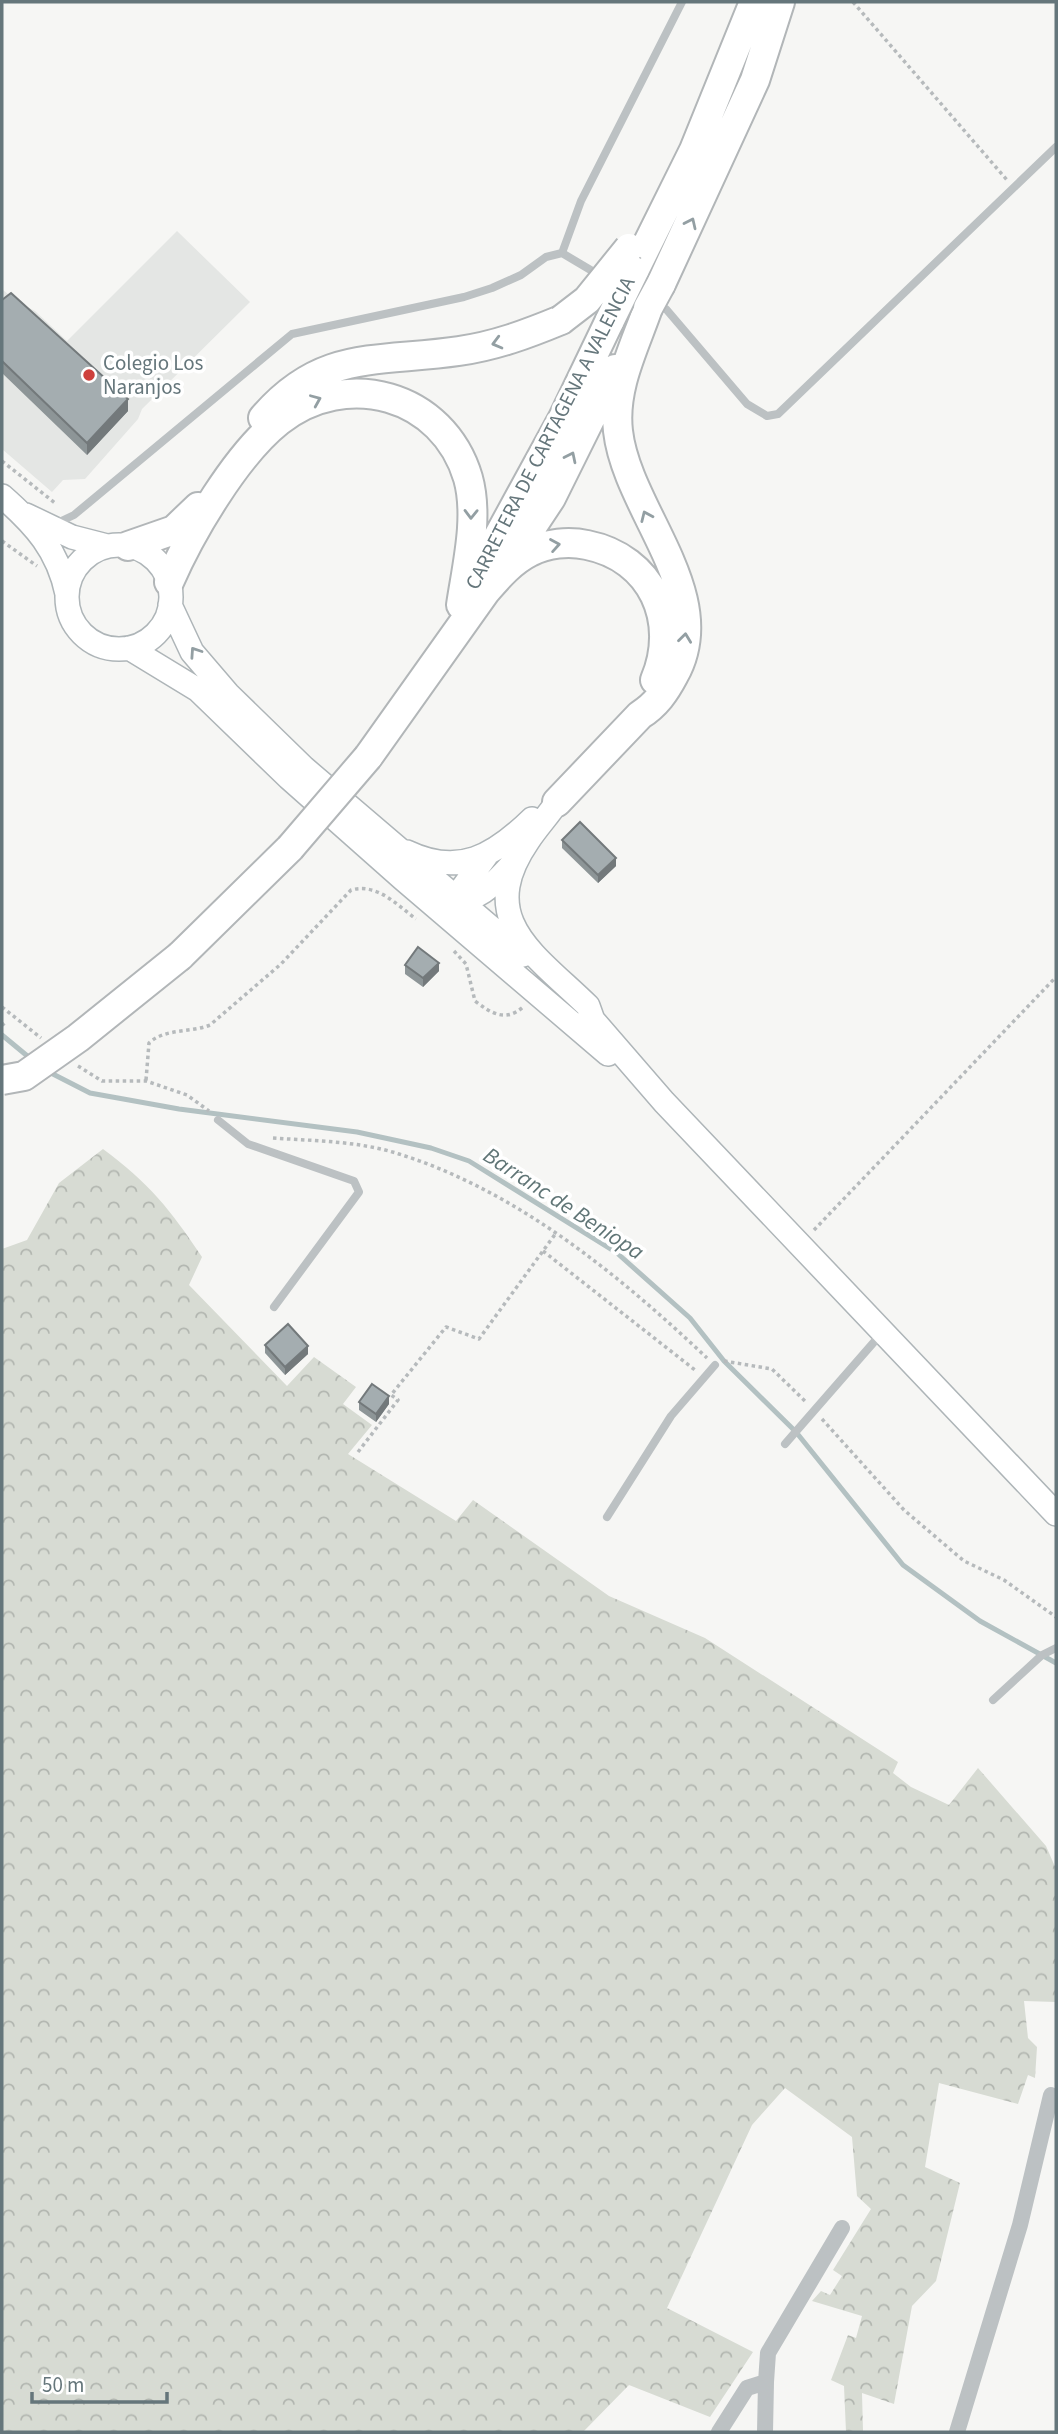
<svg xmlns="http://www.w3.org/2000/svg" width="1058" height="2434" font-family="'Source Sans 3',sans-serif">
<defs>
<pattern id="forest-crowns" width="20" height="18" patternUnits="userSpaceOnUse" patternTransform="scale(1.75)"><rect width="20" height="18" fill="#d7dbd3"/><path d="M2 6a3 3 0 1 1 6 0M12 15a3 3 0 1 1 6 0" fill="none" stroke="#b2b6b0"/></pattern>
</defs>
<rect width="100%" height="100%" fill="#f6f6f4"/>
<path fill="#e4e6e4" d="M177 231 250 302 142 409 138 419 85 479 63 480 52 492 2 449V289L16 301 35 311 67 341Z"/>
<path fill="url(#forest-crowns)" d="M103 1149C149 1183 170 1209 202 1257L189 1285 287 1386 314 1357 356 1387 343 1404 372 1425 348 1454 456 1521 473 1500 609 1596 705 1638 898 1762 893 1773 911 1787 949 1805 978 1768 1046 1846 1056 1869V2002L1024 2001 1028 2038 1037 2047 1035 2078 1028 2075 1018 2104 939 2083 925 2167 960 2183 936 2281 912 2306 894 2404 862 2393 863 2431 868 2432H846L844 2386 831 2380 848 2335 856 2338 862 2316 812 2301 821 2291 830 2295 842 2276 833 2270 871 2209 857 2196 852 2137 785 2088 752 2125 667 2308 753 2352 710 2417 629 2385 583 2432H2V1249L27 1240 59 1183Z"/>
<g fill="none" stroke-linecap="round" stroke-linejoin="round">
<path stroke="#b3c1c2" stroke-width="5" d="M2 1035 31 1059
M47 1071 90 1093 179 1109 357 1132 431 1148 469 1161 617 1253 690 1318 724 1361 796 1432 903 1565 980 1621 1056 1663"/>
<defs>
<path id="secondary" d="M2 496C35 525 58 550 67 594
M26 515 72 537 107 546
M67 597a52 52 0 1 1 104 0a52 52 0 1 1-104 0Z
M170 605 192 652 228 694 304 768 523 955
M129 648 198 690 289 778 403 879 608 1054
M557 802C548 816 537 827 528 841 474 920 535 954 588 1006L593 1020 664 1102 1056 1514
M407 852C459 877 494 856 532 819
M446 901C476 905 495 883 513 863
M459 913 461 890 486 856"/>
<path id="highway" d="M634 271 694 150 754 2
M661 284 755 80 780 2
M263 418C322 349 377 363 459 351 495 346 527 334 561 320
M128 546 174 530 198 507
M508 563 551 498 615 369
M169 582C191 532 236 455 279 421 346 368 443 394 468 478 479 517 467 565 461 605
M469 590 563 418 610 320
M368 757 486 591C499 576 512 561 530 552 547 543 569 541 587 545 652 558 680 621 655 680
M557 802 640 715C656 705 665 692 674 675 719 595 627 511 618 431 613 388 634 348 648 308
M180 956 290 848"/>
</defs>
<use href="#secondary" stroke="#aeb5b8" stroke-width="26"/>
<use href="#highway" stroke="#b2b6b8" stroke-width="32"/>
<path stroke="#b6babc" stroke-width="3.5" stroke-dasharray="3.5 3.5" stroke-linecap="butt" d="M853 2 1007 180
M2 461 55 503
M2 541 37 566
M454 951 466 964 475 1001C492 1014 506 1022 523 1007
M2 1007 41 1038
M2 1023 6 1028
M78 1066 102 1081H146L187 1095 209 1111
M146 1080 149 1043C165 1028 191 1033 210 1025L281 964 351 890C377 883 396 904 416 919
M273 1138C315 1141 359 1141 399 1154 517 1191 619 1275 707 1358
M814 1230 1056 977
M543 1251 695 1370
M724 1361 772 1369 807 1403
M822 1419 904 1510 964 1561 1004 1580 1056 1617
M358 1452 398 1400 391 1395 446 1327 479 1339 556 1233"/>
<path stroke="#bcc1c3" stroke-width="8" d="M562 253 581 201 682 2
M629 291 666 309 747 404 767 416 778 414 1056 147
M55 524 74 515 292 334 464 297 492 288 521 275 546 257 562 253 599 275
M218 1120 248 1144 354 1181 359 1192 274 1307
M785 1444 881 1334
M607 1517 671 1416 715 1365
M993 1700 1042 1655 1056 1648"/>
<path stroke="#bcc1c3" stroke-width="16" d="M766 2382 768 2353 842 2228
M719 2432 747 2388 766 2382 765 2432
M957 2432 1020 2225 1051 2095"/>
<use href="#secondary" stroke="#fff" stroke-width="23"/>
<use href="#highway" stroke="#fff" stroke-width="28"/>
<defs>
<path id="highway-bridge" d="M648 308 661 284
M561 320 587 300 629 248
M610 320 634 271
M290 848 368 757
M2 1080 24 1076 78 1038 180 956"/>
</defs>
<use href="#highway-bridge" stroke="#b2b6b8" stroke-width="32" stroke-linecap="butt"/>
<use href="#highway-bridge" stroke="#fff" stroke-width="28"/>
</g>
<path fill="#8d9597" d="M2 300 128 411 87 455 2 373Z
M562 840 616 866 598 883 562 848Z
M405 965 439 971 423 987 405 974Z
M265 1345 308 1354 285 1375 265 1353Z
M359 1402 389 1404 376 1422 359 1410Z"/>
<path fill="#73797b" d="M128 399V411L87 455V443Z
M616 858V866L598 883V875Z
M439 963V971L423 987V978Z
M308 1346V1354L285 1375V1367Z
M389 1396V1404L376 1422V1414Z"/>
<path fill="#a4adb0" stroke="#73797b" stroke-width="2" d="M11 293 128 399 87 443 2 361V300Z
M580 822 616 858 598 875 562 840Z
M418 947 439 963 423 978 405 965Z
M288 1324 308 1346 285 1367 265 1345Z
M372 1384 389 1396 376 1414 359 1402Z"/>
<defs><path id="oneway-chevron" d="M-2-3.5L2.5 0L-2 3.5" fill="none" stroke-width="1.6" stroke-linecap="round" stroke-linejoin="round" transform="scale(1.75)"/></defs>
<g stroke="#939fa3">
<use href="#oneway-chevron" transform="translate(691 223) rotate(-65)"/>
<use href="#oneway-chevron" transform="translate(497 343) rotate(165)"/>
<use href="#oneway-chevron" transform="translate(316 400) rotate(-23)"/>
<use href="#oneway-chevron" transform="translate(571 457) rotate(-64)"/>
<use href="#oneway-chevron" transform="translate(471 514) rotate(91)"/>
<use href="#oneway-chevron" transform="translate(646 516) rotate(-114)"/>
<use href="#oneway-chevron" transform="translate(555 545) rotate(-10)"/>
<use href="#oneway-chevron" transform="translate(685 638) rotate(-83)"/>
<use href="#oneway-chevron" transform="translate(195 652) rotate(-124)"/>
</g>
<circle fill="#ce403c" stroke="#fff" stroke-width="2.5" cx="89" cy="375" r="7"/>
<g text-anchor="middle" stroke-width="7" stroke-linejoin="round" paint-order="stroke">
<g font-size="21" fill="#65767b" stroke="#fff" text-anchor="start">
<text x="103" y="370">Colegio Los<tspan x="103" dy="24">Naranjos</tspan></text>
</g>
<g font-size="21" fill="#65767b" stroke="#fff">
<text transform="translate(550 433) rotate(-63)" y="7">CARRETERA DE CARTAGENA A VALENCIA</text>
</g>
<g font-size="23" font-style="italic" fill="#607576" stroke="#fff">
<text transform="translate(564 1203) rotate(33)" y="8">Barranc de Beniopa</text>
</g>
</g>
<rect width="1058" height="2434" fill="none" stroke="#65767b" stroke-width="7"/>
<path d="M32 2392v10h135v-10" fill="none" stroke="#65767b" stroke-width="3.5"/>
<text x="42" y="2392" font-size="21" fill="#65767b" stroke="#ffffff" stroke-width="5" paint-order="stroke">50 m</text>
</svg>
